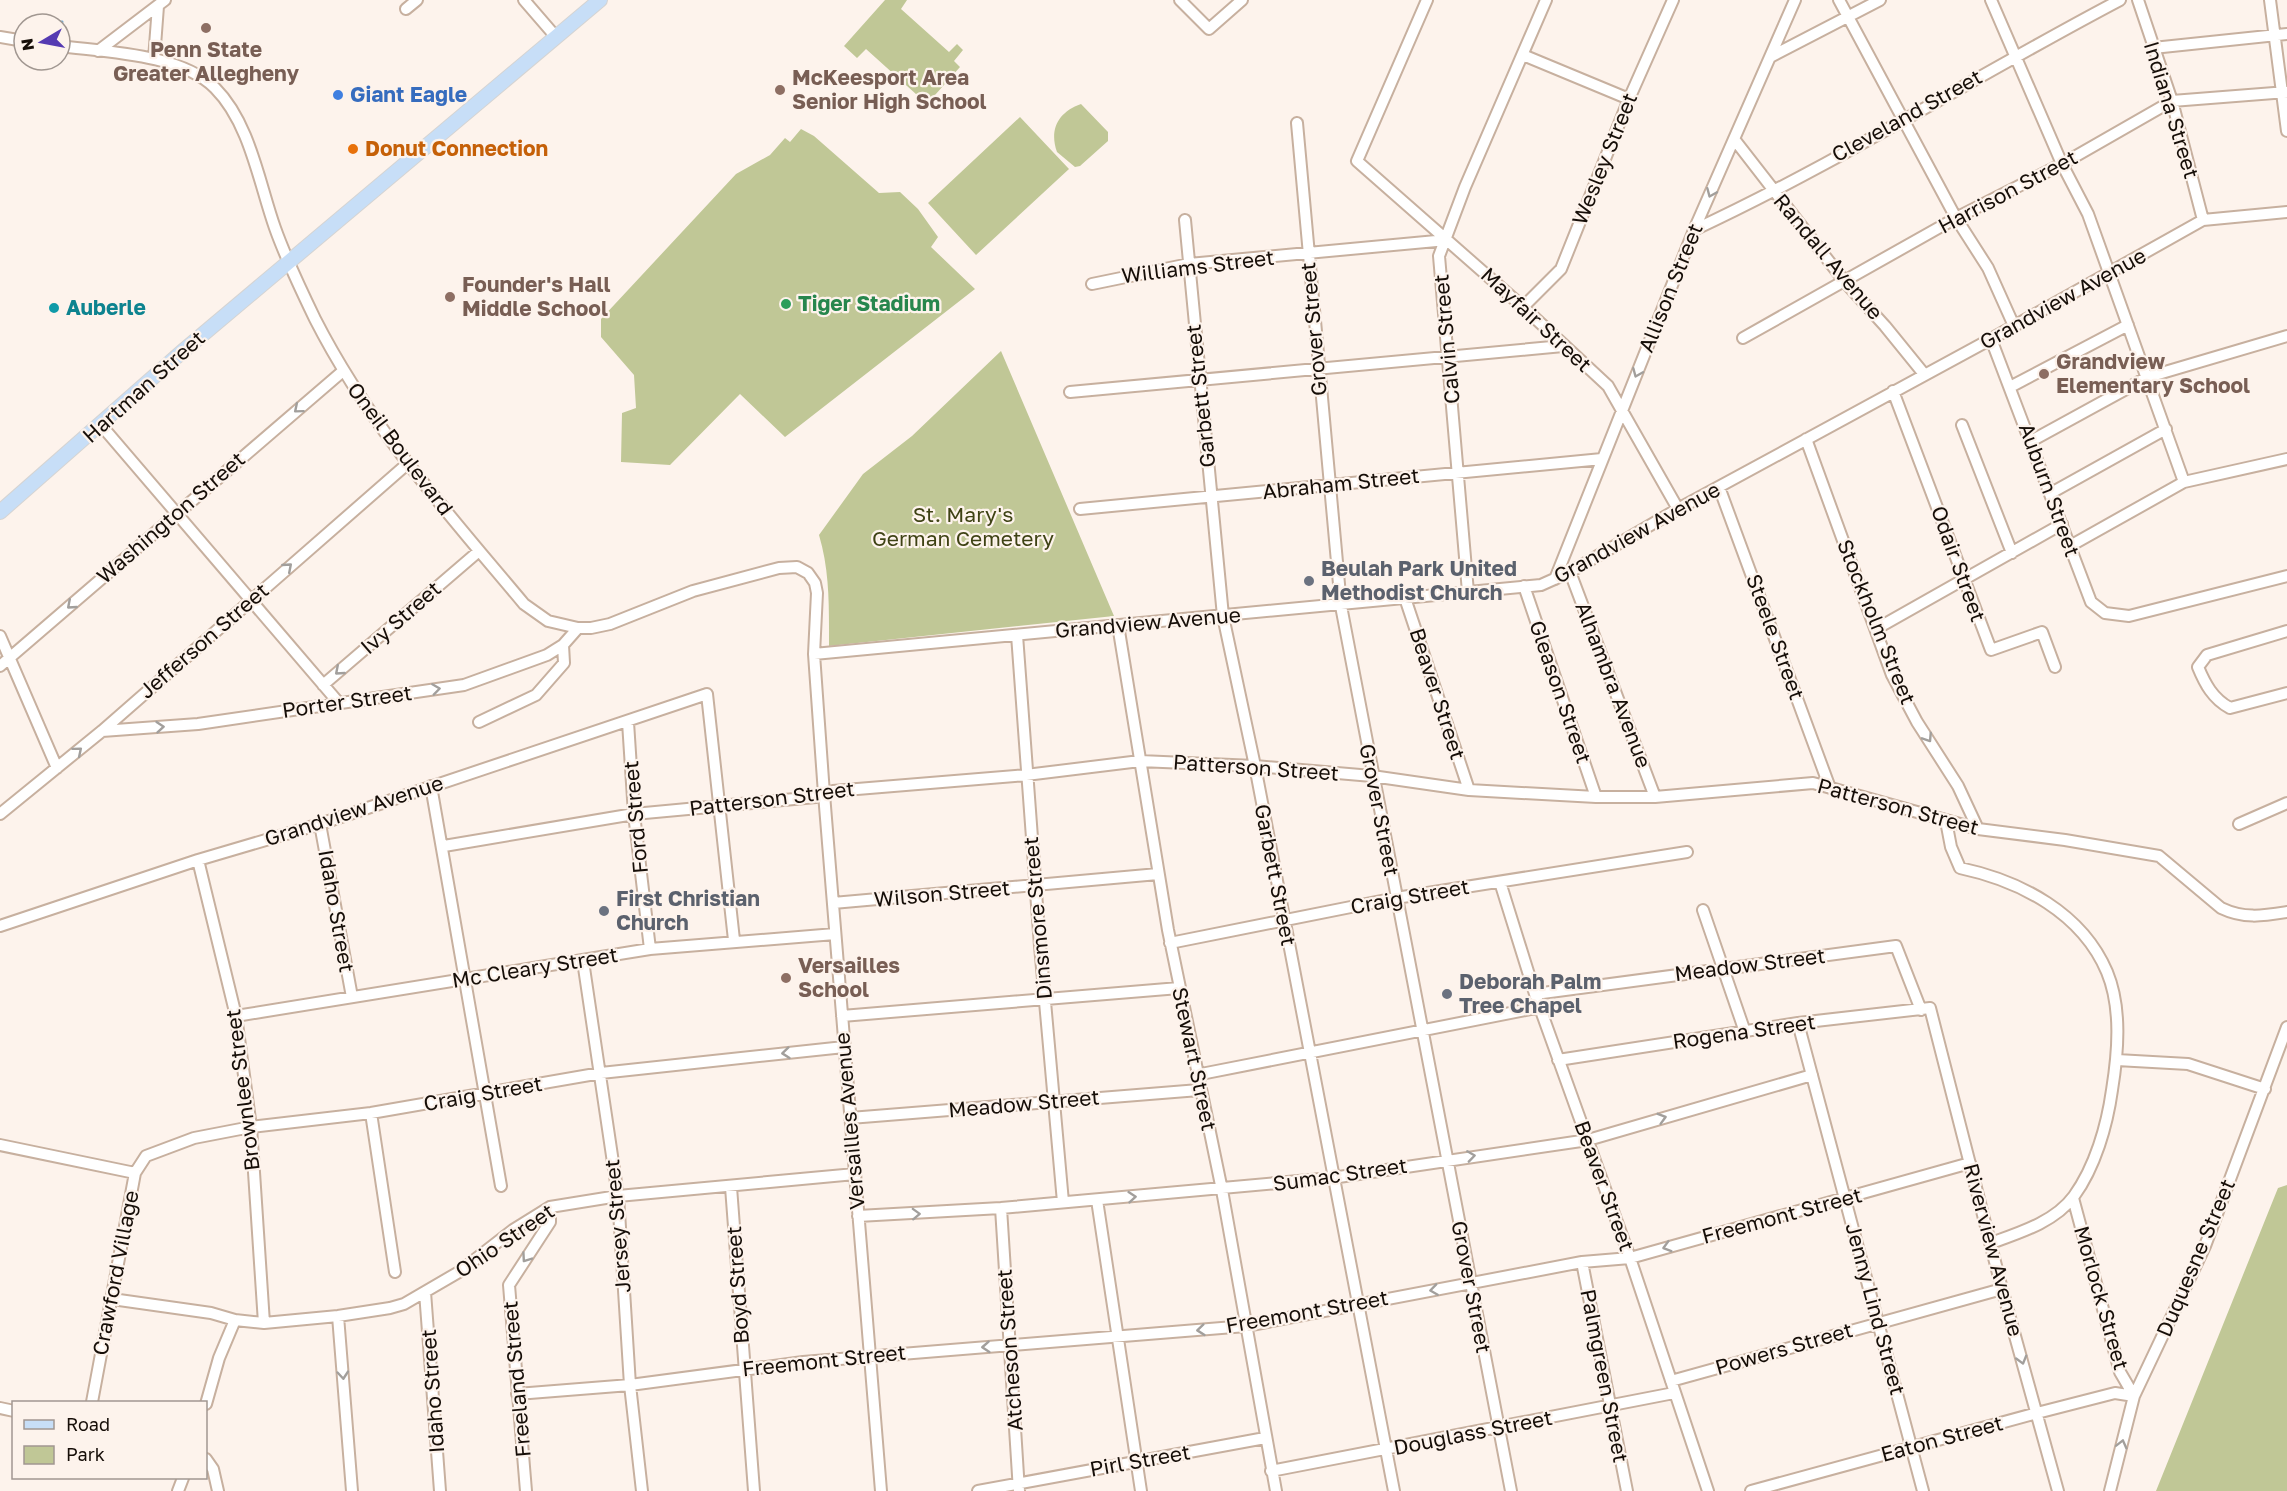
<svg xmlns="http://www.w3.org/2000/svg" width="2287" height="1491" font-family="'Golos Text',sans-serif">
<rect width="100%" height="100%" fill="#fdf3ec"/>
<path fill="#c0c796" d="M885 0H907L901 9 949 52 957 44 963 50 954 61 960 67 927 104 866 49 857 58 844 46Z
M1081 104 1108 132V141L1080 166 1075 167 1057 152C1049 130 1058 112 1081 104Z
M1020 117 1069 169 976 255 928 203Z
M801 129 814 136 879 193 900 192 918 209 938 237 931 247 975 289 785 437 740 394 670 465 621 462 622 413 636 408 634 375 601 337V319L736 174 770 155 785 138 790 142Z
M1001 351 1114 616 829 646C829 608 830 572 819 535L863 474 912 436Z
M2287 1185V1491H2156L2278 1188Z"/>
<g fill="none" stroke-linecap="round" stroke-linejoin="round">
<path stroke="#73add3" stroke-width="3" d="M43 24 62 22"/>
<defs>
<path id="minor" d="M524 0 556 37
M1180 0 1209 29 1242 0
M1427 0 1357 161 1523 307 1608 386 1678 509
M1839 0 1956 218 1988 268 2014 326
M1991 0 2062 164 2088 214 2184 482
M2138 0 2172 101 2203 220
M2270 0 2287 131
M406 9 417 0
M0 37 24 41
M60 46C106 52 181 54 215 88 250 123 259 183 275 228 286 259 301 290 315 319 370 427 447 512 524 604L548 621 578 628H591L610 624 693 591 779 568 797 567 808 573 815 583 817 593 814 654 824 794 881 1491
M2153 48 2287 34
M98 51 165 0
M1523 55 1629 99
M1772 56 1880 0
M154 59 158 6
M1297 123 1341 606 1511 1491
M1734 139 1845 282 1885 326 1924 374
M1185 220 1223 616 1255 766 1394 1491
M1694 230C1840 162 1977 75 2120 0
M1092 284 1189 264 1447 240
M1523 307 1561 269 1629 99 1673 0
M1743 338 1956 218 2062 164 2172 101 2287 92
M1991 339 2091 602 2105 613 2129 616 2287 576
M2010 387 2128 325
M1893 391 1991 650 2042 632 2055 667
M1070 392 1563 346
M101 425 338 702
M1962 425 2012 553
M1806 439 1892 675 1917 722 1958 786 1978 829
M2031 441 2148 377 2287 336
M1719 487 1830 788
M2051 493 2166 429
M1080 509 1602 459
M2070 546 2184 482 2287 459
M1570 572 1655 797
M1555 579 1694 230 1795 0
M1524 586 1596 797
M1468 592 1439 256 1465 187 1546 0
M1405 598 1469 790
M1118 625 1168 930 1222 1190 1276 1491
M1876 629 2062 524
M2287 631 2207 655 2198 667C2205 684 2213 699 2230 708L2287 693
M1017 635 1040 946 1063 1202
M0 636 57 768
M814 654 1541 585 1570 572 1678 509 1991 339 2203 220 2287 212
M0 666 343 371
M323 685 479 551
M479 722 536 695 564 663 563 645
M628 722 634 814 650 949
M102 731 198 724 464 685 547 655 563 645 578 628
M431 786 501 1186
M0 814 102 731 406 465
M1946 821 1951 847 1960 868C2021 881 2082 913 2107 972 2122 1008 2118 1053 2112 1090 2107 1126 2095 1167 2074 1196 2055 1222 2019 1233 1991 1243
M320 824 352 997
M2239 824 2287 803
M444 846 634 814 816 797 833 791 1026 775 1140 761 1255 766 1372 776 1469 790 1596 797H1655L1813 783 1978 829 2065 840 2159 856 2221 908C2244 919 2262 916 2287 912
M198 860 236 1016 251 1127 264 1323
M1500 882 1535 994 1630 1258 1708 1491
M833 903 1158 874
M1703 910 1745 1032
M0 926 198 860 320 824 707 694 734 940
M1170 943 1396 898 1687 852
M583 961 618 1196 630 1385 642 1491
M1535 994 1896 946 1921 1010
M236 1016 650 949 835 934
M842 1016 1179 988
M1798 1023 1923 1491
M1558 1060 1798 1023 1930 1008 2002 1289 2058 1491
M2117 1060 2188 1064 2265 1089
M1196 1075 1541 1007
M371 1113 395 1272
M850 1118 1199 1090
M0 1145 135 1173
M731 1187 754 1491
M2073 1198 2120 1372 2134 1396
M1097 1200 1141 1491
M1001 1208 1019 1491
M858 1216 1001 1208 1332 1178 1588 1140 1812 1075
M1582 1262 1627 1491
M425 1292 440 1491
M112 1299 211 1313 235 1320 264 1323 338 1316 390 1308 404 1304 459 1272 513 1230 550 1207 618 1196 855 1174
M338 1316 352 1491
M1671 1381 2002 1289
M517 1394 630 1385 803 1362 1246 1326 1582 1262 1630 1258 1970 1163
M92 1402 135 1173 146 1156 194 1138 251 1127 371 1113 601 1073 844 1047
M206 1404 219 1358 235 1320
M0 1408 14 1411
M206 1459 213 1469 218 1491
M1271 1471 1674 1393
M178 1491 183 1478
M526 1491 509 1285 550 1222V1207
M978 1491 1265 1438
M1751 1491 2037 1413 2115 1393 2134 1396
M2110 1491 2134 1396 2205 1246 2287 1027"/>
<path id="major" d="M0 512 183 351 600 0"/>
</defs>
<use href="#minor" stroke="#c7b09f" stroke-width="14"/>
<use href="#major" stroke="#d5d4d3" stroke-width="16"/>
<use href="#minor" stroke="#fff" stroke-width="10"/>
<use href="#major" stroke="#c7def7" stroke-width="14"/>
</g>
<defs><path id="oneway-chevron" d="M-2-3.5L2.5 0L-2 3.5" fill="none" stroke-width="1.6" stroke-linecap="round" stroke-linejoin="round" transform="scale(1.5)"/></defs>
<g stroke="#a29f9c">
<use href="#oneway-chevron" transform="translate(1711 193) rotate(113)"/>
<use href="#oneway-chevron" transform="translate(1637 373) rotate(113)"/>
<use href="#oneway-chevron" transform="translate(298 409) rotate(140)"/>
<use href="#oneway-chevron" transform="translate(288 567) rotate(-41)"/>
<use href="#oneway-chevron" transform="translate(71 605) rotate(139)"/>
<use href="#oneway-chevron" transform="translate(339 671) rotate(139)"/>
<use href="#oneway-chevron" transform="translate(436 689) rotate(-8)"/>
<use href="#oneway-chevron" transform="translate(160 727) rotate(-5)"/>
<use href="#oneway-chevron" transform="translate(1928 738) rotate(57)"/>
<use href="#oneway-chevron" transform="translate(78 751) rotate(-40)"/>
<use href="#oneway-chevron" transform="translate(786 1053) rotate(174)"/>
<use href="#oneway-chevron" transform="translate(1662 1118) rotate(-16)"/>
<use href="#oneway-chevron" transform="translate(1471 1156) rotate(-8)"/>
<use href="#oneway-chevron" transform="translate(1132 1197) rotate(-5)"/>
<use href="#oneway-chevron" transform="translate(916 1214) rotate(-2)"/>
<use href="#oneway-chevron" transform="translate(1667 1247) rotate(164)"/>
<use href="#oneway-chevron" transform="translate(526 1258) rotate(125)"/>
<use href="#oneway-chevron" transform="translate(1434 1290) rotate(172)"/>
<use href="#oneway-chevron" transform="translate(1201 1330) rotate(174)"/>
<use href="#oneway-chevron" transform="translate(986 1347) rotate(176)"/>
<use href="#oneway-chevron" transform="translate(2022 1360) rotate(74)"/>
<use href="#oneway-chevron" transform="translate(343 1375) rotate(85)"/>
<use href="#oneway-chevron" transform="translate(2122 1444) rotate(-76)"/>
</g>
<g fill="#8d6e63" stroke="#fdf3ec" stroke-width="2">
<circle cx="206" cy="28" r="6"/>
<circle cx="780" cy="90" r="6"/>
<circle cx="450" cy="297" r="6"/>
<circle cx="2044" cy="374" r="6"/>
<circle cx="786" cy="978" r="6"/>
</g>
<circle fill="#3f7fe0" stroke="#fdf3ec" stroke-width="2" cx="338" cy="95" r="6"/>
<circle fill="#e8710a" stroke="#fdf3ec" stroke-width="2" cx="353" cy="149" r="6"/>
<circle fill="#2e9e5b" stroke="#fdf3ec" stroke-width="2" cx="786" cy="304" r="6"/>
<circle fill="#0f9aa8" stroke="#fdf3ec" stroke-width="2" cx="54" cy="308" r="6"/>
<g fill="#6b7280" stroke="#fdf3ec" stroke-width="2">
<circle cx="1309" cy="581" r="6"/>
<circle cx="604" cy="911" r="6"/>
<circle cx="1447" cy="994" r="6"/>
</g>
<g text-anchor="middle" stroke-width="4.5" stroke-linejoin="round" paint-order="stroke">
<g font-size="21" font-weight="bold" fill="#785e54" stroke="#fdf3ec" text-anchor="start">
<text x="206" y="57" text-anchor="middle">Penn State<tspan x="206" dy="24">Greater Allegheny</tspan></text>
<text x="792" y="85">McKeesport Area<tspan x="792" dy="24">Senior High School</tspan></text>
<text x="462" y="292">Founder's Hall<tspan x="462" dy="24">Middle School</tspan></text>
<text x="2056" y="369">Grandview<tspan x="2056" dy="24">Elementary School</tspan></text>
<text x="798" y="973">Versailles<tspan x="798" dy="24">School</tspan></text>
</g>
<g font-size="21" font-weight="bold" fill="#366cbe" stroke="#fdf3ec" text-anchor="start">
<text x="350" y="102">Giant Eagle</text>
</g>
<g font-size="21" fill="#160e08" stroke="#fdf3ec">
<text transform="translate(2171 110) rotate(73)" y="7">Indiana Street</text>
<text transform="translate(1907 116) rotate(-29)" y="7">Cleveland Street</text>
<text transform="translate(1605 159) rotate(-68)" y="7">Wesley Street</text>
<text transform="translate(2008 192) rotate(-28)" y="7">Harrison Street</text>
<text transform="translate(1828 257) rotate(50)" y="7">Randall Avenue</text>
<text transform="translate(1198 267) rotate(-7)" y="7">Williams Street</text>
<text transform="translate(1671 288) rotate(-68)" y="7">Allison Street</text>
<text transform="translate(2063 299) rotate(-29)" y="7">Grandview Avenue</text>
<text transform="translate(1536 320) rotate(43)" y="7">Mayfair Street</text>
<text transform="translate(1314 329) rotate(-95)" y="7">Grover Street</text>
<text transform="translate(1447 339) rotate(-95)" y="7">Calvin Street</text>
<text transform="translate(144 387) rotate(-42)" y="7">Hartman Street</text>
<text transform="translate(1201 396) rotate(-96)" y="7">Garbett Street</text>
<text transform="translate(400 449) rotate(53)" y="7">Oneil Boulevard</text>
<text transform="translate(1341 484) rotate(-6)" y="7">Abraham Street</text>
<text transform="translate(2049 490) rotate(70)" y="7">Auburn Street</text>
<text transform="translate(171 518) rotate(-41)" y="7">Washington Street</text>
<text transform="translate(1637 533) rotate(-29)" y="7">Grandview Avenue</text>
<text transform="translate(1958 564) rotate(70)" y="7">Odair Street</text>
<text transform="translate(401 618) rotate(-41)" y="7">Ivy Street</text>
<text transform="translate(1876 622) rotate(68)" y="7">Stockholm Street</text>
<text transform="translate(1148 623) rotate(-5)" y="7">Grandview Avenue</text>
<text transform="translate(1775 637) rotate(70)" y="7">Steele Street</text>
<text transform="translate(204 641) rotate(-41)" y="7">Jefferson Street</text>
<text transform="translate(1613 685) rotate(69)" y="7">Alhambra Avenue</text>
<text transform="translate(1560 692) rotate(71)" y="7">Gleason Street</text>
<text transform="translate(1437 694) rotate(72)" y="7">Beaver Street</text>
<text transform="translate(347 702) rotate(-8)" y="7">Porter Street</text>
<text transform="translate(1256 768) rotate(4)" y="7">Patterson Street</text>
<text transform="translate(772 799) rotate(-7)" y="7">Patterson Street</text>
<text transform="translate(1898 807) rotate(15)" y="7">Patterson Street</text>
<text transform="translate(1379 810) rotate(79)" y="7">Grover Street</text>
<text transform="translate(354 811) rotate(-18)" y="7">Grandview Avenue</text>
<text transform="translate(636 817) rotate(-95)" y="7">Ford Street</text>
<text transform="translate(1275 875) rotate(79)" y="7">Garbett Street</text>
<text transform="translate(942 894) rotate(-5)" y="7">Wilson Street</text>
<text transform="translate(1410 897) rotate(-10)" y="7">Craig Street</text>
<text transform="translate(336 911) rotate(80)" y="7">Idaho Street</text>
<text transform="translate(1038 918) rotate(-95)" y="7">Dinsmore Street</text>
<text transform="translate(1750 965) rotate(-7)" y="7">Meadow Street</text>
<text transform="translate(535 968) rotate(-9)" y="7">Mc Cleary Street</text>
<text transform="translate(1744 1032) rotate(-8)" y="7">Rogena Street</text>
<text transform="translate(1194 1059) rotate(78)" y="7">Stewart Street</text>
<text transform="translate(243 1090) rotate(-97)" y="7">Brownlee Street</text>
<text transform="translate(483 1094) rotate(-10)" y="7">Craig Street</text>
<text transform="translate(1024 1104) rotate(-5)" y="7">Meadow Street</text>
<text transform="translate(850 1121) rotate(-95)" y="7">Versailles Avenue</text>
<text transform="translate(1340 1175) rotate(-8)" y="7">Sumac Street</text>
<text transform="translate(1604 1186) rotate(70)" y="7">Beaver Street</text>
<text transform="translate(1782 1216) rotate(-15)" y="7">Freemont Street</text>
<text transform="translate(618 1226) rotate(-95)" y="7">Jersey Street</text>
<text transform="translate(505 1241) rotate(-34)" y="7">Ohio Street</text>
<text transform="translate(1993 1250) rotate(75)" y="7">Riverview Avenue</text>
<text transform="translate(2196 1258) rotate(-67)" y="7">Duquesne Street</text>
<text transform="translate(116 1273) rotate(-79)" y="7">Crawford Village</text>
<text transform="translate(738 1285) rotate(-94)" y="7">Boyd Street</text>
<text transform="translate(1471 1287) rotate(79)" y="7">Grover Street</text>
<text transform="translate(2101 1298) rotate(74)" y="7">Morlock Street</text>
<text transform="translate(1875 1309) rotate(75)" y="7">Jenny Lind Street</text>
<text transform="translate(1307 1312) rotate(-10)" y="7">Freemont Street</text>
<text transform="translate(1784 1349) rotate(-16)" y="7">Powers Street</text>
<text transform="translate(1010 1350) rotate(-94)" y="7">Atcheson Street</text>
<text transform="translate(824 1361) rotate(-6)" y="7">Freemont Street</text>
<text transform="translate(1604 1376) rotate(79)" y="7">Palmgreen Street</text>
<text transform="translate(517 1379) rotate(-95)" y="7">Freeland Street</text>
<text transform="translate(433 1391) rotate(-94)" y="7">Idaho Street</text>
<text transform="translate(1473 1433) rotate(-11)" y="7">Douglass Street</text>
<text transform="translate(1942 1439) rotate(-15)" y="7">Eaton Street</text>
<text transform="translate(1140 1461) rotate(-10)" y="7">Pirl Street</text>
</g>
<g font-size="21" font-weight="bold" fill="#c56008" stroke="#fdf3ec" text-anchor="start">
<text x="365" y="156">Donut Connection</text>
</g>
<g font-size="21" font-weight="bold" fill="#27864d" stroke="#fdf3ec" text-anchor="start">
<text x="798" y="311">Tiger Stadium</text>
</g>
<g font-size="21" font-weight="bold" fill="#0d838f" stroke="#fdf3ec" text-anchor="start">
<text x="66" y="315">Auberle</text>
</g>
<g font-size="21" fill="#3e4214" stroke="#fdf3ec">
<text x="963" y="522">St. Mary's<tspan x="963" dy="24">German Cemetery</tspan></text>
</g>
<g font-size="21" font-weight="bold" fill="#5b616d" stroke="#fdf3ec" text-anchor="start">
<text x="1321" y="576">Beulah Park United<tspan x="1321" dy="24">Methodist Church</tspan></text>
<text x="616" y="906">First Christian<tspan x="616" dy="24">Church</tspan></text>
<text x="1459" y="989">Deborah Palm<tspan x="1459" dy="24">Tree Chapel</tspan></text>
</g>
</g>
<rect x="12" y="1401" width="195" height="78" fill="#fdf3ec" stroke="#a19791" stroke-width="1.5"/>
<rect x="24" y="1420" width="30" height="9" fill="#c7def7" stroke="#a19791" stroke-width="1.5"/>
<text x="66" y="1431" font-size="18" fill="#160e08">Road</text>
<rect x="24" y="1446" width="30" height="18" fill="#c0c796" stroke="#a19791" stroke-width="1.5"/>
<text x="66" y="1461" font-size="18" fill="#160e08">Park</text>
<g transform="translate(42 42) rotate(260)"><circle r="28" fill="#fdf3ec" stroke="#a19791" stroke-width="1.5"/>
<path d="M0-4.5L10 22L0 15L-10 22Z" fill="#553ab2"/>
<text y="-9" font-size="16" font-weight="bold" text-anchor="middle" fill="#160e08">N</text>
</g>
</svg>
